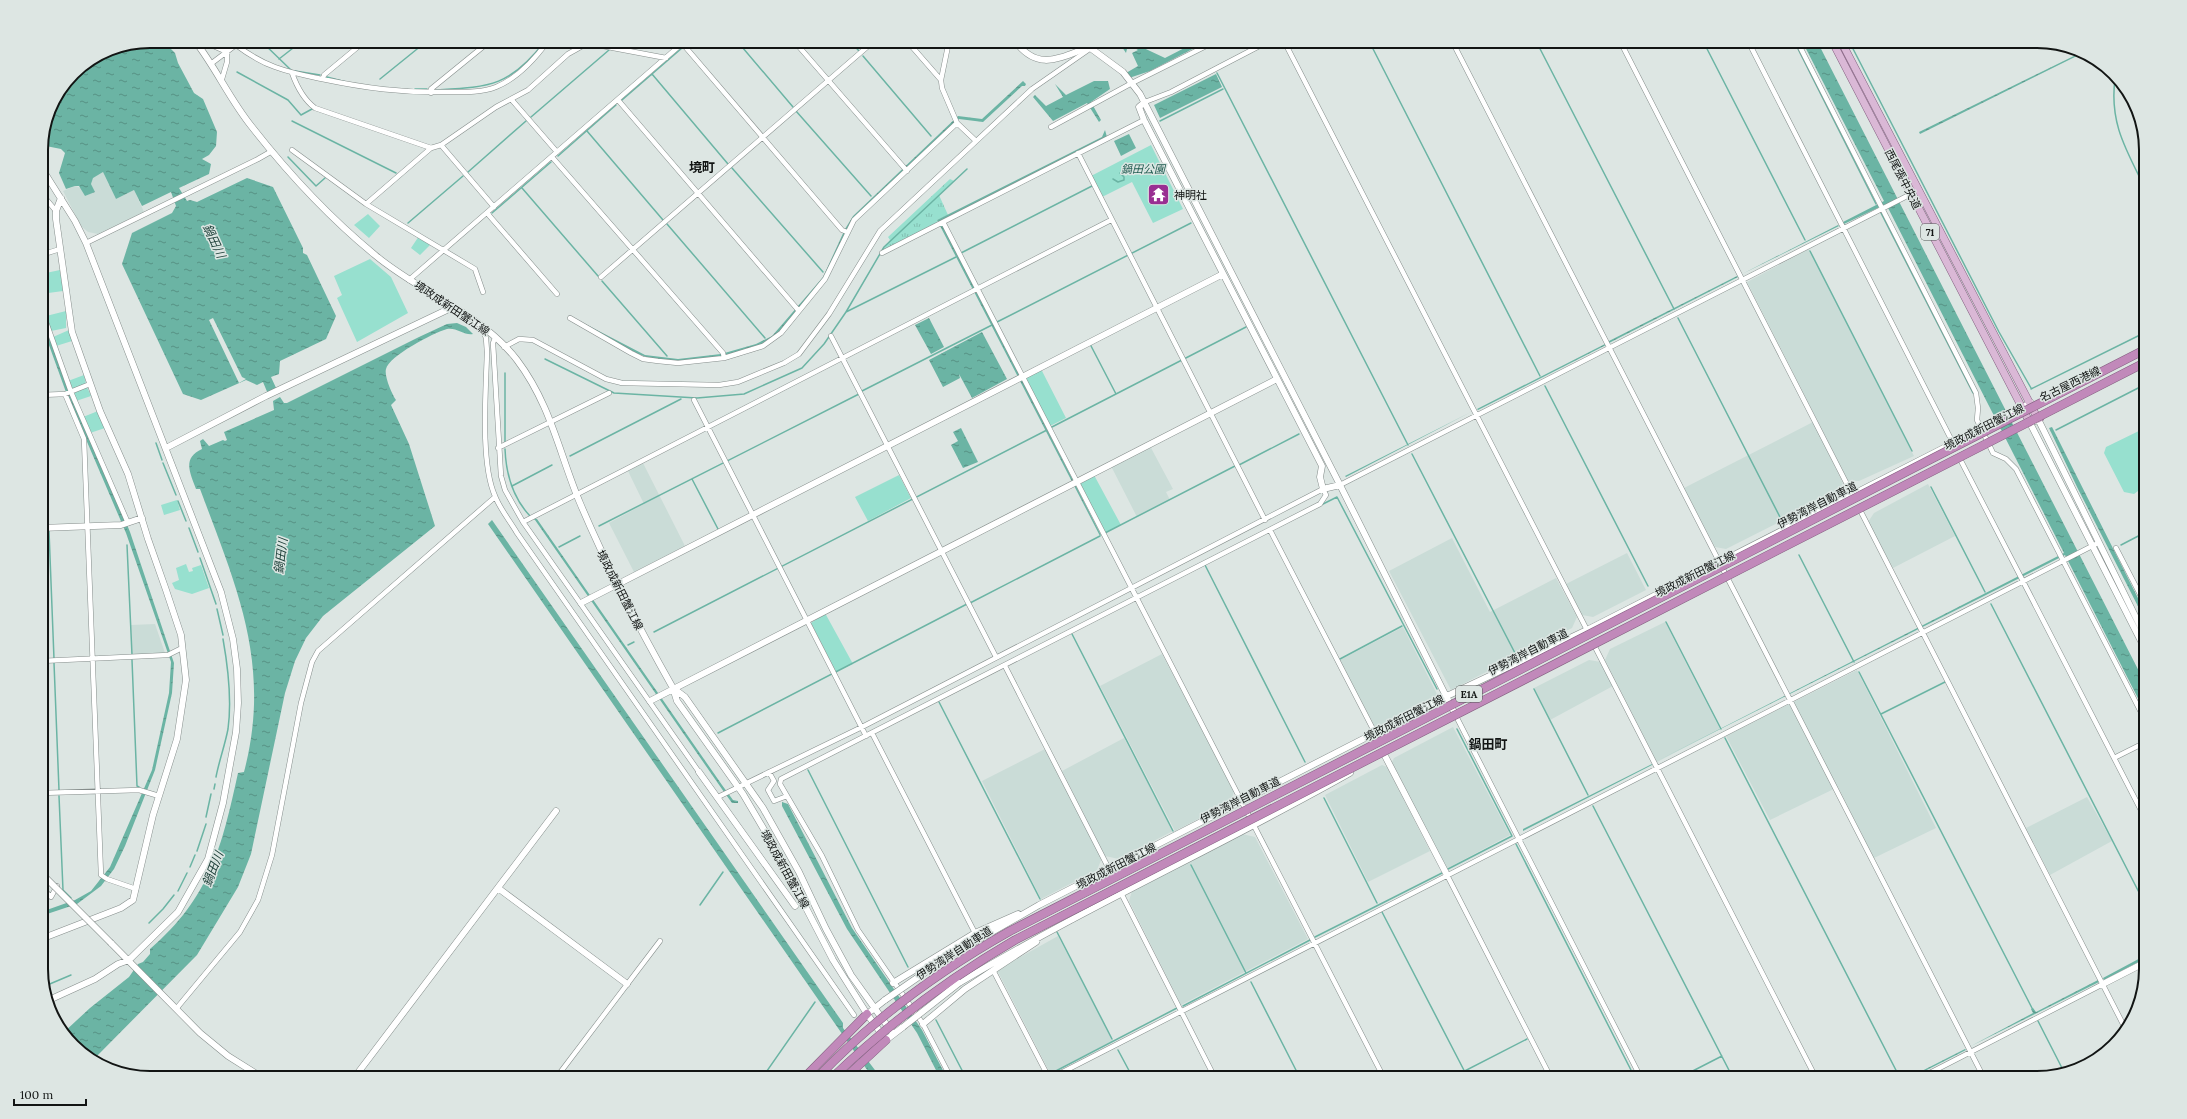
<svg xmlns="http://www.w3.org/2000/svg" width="2187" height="1119" font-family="Lora,'Noto Sans JP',serif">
<defs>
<pattern id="grass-tufts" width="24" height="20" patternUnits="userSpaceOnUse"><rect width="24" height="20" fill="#97e0cf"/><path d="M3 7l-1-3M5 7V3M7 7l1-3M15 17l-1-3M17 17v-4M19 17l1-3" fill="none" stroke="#81bfb1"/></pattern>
<pattern id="water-ripples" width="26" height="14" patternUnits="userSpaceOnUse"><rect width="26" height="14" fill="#6bb4a4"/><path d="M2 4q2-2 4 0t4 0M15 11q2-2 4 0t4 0" fill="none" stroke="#579184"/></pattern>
</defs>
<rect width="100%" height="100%" fill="#dde6e3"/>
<path fill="#cadcd7" d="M103 172 116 199 134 190 144 212 98 234 88 232 81 226 63 191 75 186 81 188 85 196 94 192 91 184 93 177Z
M1809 249 1914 456 1859 481H1848L1747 282Z
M1813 422 1843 483 1837 493 1726 549 1715 547 1684 488Z
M1150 446 1173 489 1166 492 1170 500 1137 517 1111 466Z
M643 463 685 546 634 572 609 523 644 504 628 471Z
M1928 484 1955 536 1893 568 1868 522 1874 513Z
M1452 538 1490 612 1556 578 1577 617 1572 628 1451 690 1389 571Z
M1627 553 1646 590 1593 617 1582 615 1566 584Z
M1665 622 1720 729 1657 762 1605 660 1610 649Z
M155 624 165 653 132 655 131 625Z
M1403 627 1438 696 1376 729 1340 660Z
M1162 654 1234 791 1231 802 1175 831 1100 686Z
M1589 660 1601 662 1613 686 1550 720 1534 688Z
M1857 670 1936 828 1874 858 1838 787 1770 820 1726 736Z
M1453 727 1510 835 1446 869 1392 762 1394 758Z
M1124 738 1173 831 1119 859 1105 856 1062 771Z
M1045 749 1102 858 1097 870 1041 899 982 781Z
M1382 765 1387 767 1430 851 1368 882 1325 795Z
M2087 797 2112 841 2050 875 2026 828Z
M1242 834 1255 837 1308 939 1181 1005 1129 901 1132 891Z
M1058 936 1113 1041 1050 1073 997 970Z"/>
<path fill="url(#grass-tufts)" d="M950 179 954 181 939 195 948 215 937 220 938 223 881 252 890 240 888 237Z"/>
<path fill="#97e0cf" d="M1151 145 1183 209 1153 223 1132 182 1102 197 1091 176Z
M368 214 380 226 369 238 354 225Z
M419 236 431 244 420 255 411 248Z
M370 259 391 277 408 313 357 342 337 298 342 295 334 276Z
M60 270 63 291 41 294V274Z
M66 311V328L51 331 46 316Z
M69 330 72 341 56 346 53 337Z
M1041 369 1066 418 1050 426 1025 378Z
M84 375 86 384 71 390 68 381Z
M87 387 91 396 76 401 72 392Z
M98 411 105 428 90 433 83 417Z
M2145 428 2146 485 2134 494 2124 492 2104 453 2106 447Z
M899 475 911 498 868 521 855 497Z
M1094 475 1121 525 1105 533 1079 483Z
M177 500 180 510 164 515 161 505Z
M186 564 189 572 193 571 192 568 201 565 209 588 192 594 175 589 172 583 179 580 176 568Z
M825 613 853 664 836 672 811 623Z"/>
<path fill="url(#water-ripples)" d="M150 41H163L175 53 178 63 194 93 203 99 217 132 216 146 209 155 202 159 211 164 209 174 179 188 187 201 190 200 197 202 247 178 273 187 303 248V253L307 255 336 316 326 339 280 361 279 374 271 377 277 390 268 394 263 382 257 385 246 380 201 400 183 394 122 264 132 233 172 213 176 206 171 192 142 206 134 190 116 199 103 172 93 178 91 184 95 192 85 196 79 186H75L66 189 59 173 65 153 61 149 46 146 42 139 49 108 73 73 109 49Z
M1112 41 1124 44 1125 48 1133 43 1165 58 1198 41H1208L1150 71 1129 78 1126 73 1138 66 1132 53 1138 50 1133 47 1127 49 1126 53 1122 47 1114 44Z
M1802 41H1817L2146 685V714L2065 555 1657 761 2064 553 1886 204 1844 224 1843 222 1884 201Z
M2082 52H2085L1920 134 1919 132Z
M1216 74 1222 87 1160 118 1154 105Z
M1023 81 1026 84 1025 86H1022L983 122 959 119 955 122 854 218 828 272 781 330 763 344 725 356 678 361 649 358 633 352 568 315 645 355 678 359 721 354 756 344 772 336 779 328 823 277 845 229 853 216 958 116 982 119Z
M1094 81H1108L1110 89 1091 102 1101 120 1099 122 1087 103 1053 121 1033 97 1035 95 1046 106 1063 97 1055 84 1066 95Z
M1105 130 1107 137 941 221 1101 535 1100 536 937 220 1102 137Z
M1129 134 1136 148 1121 156 1114 141Z
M1838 225 1839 226 1742 274Z
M1737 276 1738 277 1609 343V341Z
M41 313 130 532 174 663 172 693 155 770 125 846 114 869 101 886 77 904 41 916V912L75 900 91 891 110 867 152 770 169 693 171 662 126 533 67 395 41 323Z
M929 318 944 347 931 354 915 325Z
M457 323 466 327 473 334C465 336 456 327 447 329 433 333 389 356 386 369 384 376 392 394 396 400L391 405 409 444 435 526 323 616 306 638 295 661 285 693 251 854 238 887 197 955 94 1059 63 1033 90 1008 129 977 138 964 143 962 150 954V949C210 898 222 846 238 773L244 772C272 665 237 588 200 489H196C190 473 182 458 202 449L200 441 203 439 209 446 223 440 225 441 227 440 224 432 274 410 273 401 280 397 284 403H287L419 337 447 324Z
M982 332 1007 379 972 398 959 374 960 378 943 387 929 360Z
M1605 344 1606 345 1478 410 1477 409Z
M1471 412 1346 477 1345 476Z
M2052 427 2146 614V622L2078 489 2049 428Z
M961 428 978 462 963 468 951 445 958 441 953 432Z
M529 516 537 519 722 785 733 800 738 801V803H732L724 792 535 520Z
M492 520 843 1023V1028L881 1078 872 1077 488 524Z
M1652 764V765L1523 831V829Z
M782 802 788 804 852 928 922 1030 947 1078H940L917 1033 847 929 782 806Z
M2146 955V958L2104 980 2103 978Z
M2098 980 2099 982 1971 1046 2033 1013 2031 1009 2033 1008 2036 1012Z
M1965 1049 1966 1050 1911 1078H1908Z"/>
<path fill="#dde6e3" d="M213 318 242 377 246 379 239 383 209 320Z"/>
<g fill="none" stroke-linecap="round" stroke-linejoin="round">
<path stroke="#6bb4a4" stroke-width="1.5" d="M261 41 291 70
M737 41 793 107
M850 41 859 51
M1369 41 1540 376
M1536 41 1674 309
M1703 41 1805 240
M1794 41 1876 204
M1849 41 1999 332 2031 388
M688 44 691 41
M863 56 931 136
M279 59 302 41
M295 71 320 75
M237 72 288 100 301 115 312 109
M1217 73 1408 445
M652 74 728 164
M327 77 346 82
M380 79 427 41
M2115 79C2109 124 2127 151 2146 190
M415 89H427
M436 90C489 87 510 87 545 41
M622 100 682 48
M796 111 871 196
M531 117 609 50
M292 121 396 173
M1160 121 1223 89
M587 131 663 220
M558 156 616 105
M288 157 316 186 325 178
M732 168 823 272
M468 172 526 121
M1113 179 1118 182 1124 180V177L1120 173
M522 188 598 276
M492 213 551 162
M1881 213 1973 393
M408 223 463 176
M667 224 765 338
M1810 251 1912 451
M961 253 1092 186
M602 281 667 356
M846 312 956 257
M1678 318 1781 519
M997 322 1191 223
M1090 344 1116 394
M41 359 43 392
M545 359 614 393 697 398 744 394 802 368 824 344 846 312 884 247 967 169
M1545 386 1648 586
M2031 389 2146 332
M862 391 992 325
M43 397 48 525
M1050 428 1246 327
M2056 430 2146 384
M505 442V373
M156 443 162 460
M505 449C506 474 513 498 530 516
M1412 454 1516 655
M570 456 681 399
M163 463 176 495
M1239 465 1299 434
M692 479 718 529
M512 486 552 465
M1931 487 1985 592
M178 501 186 521
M1321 505 1337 497 1437 689
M599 526 859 394
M189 528 198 552
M49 531 54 659
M1105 533 1235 466
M127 545 132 655
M2121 545 2146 532
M559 547 580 536
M1799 555 1854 662
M200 558 216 604
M1205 565 1305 762
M970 603 1100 536
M1991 604 2146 906
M217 609 223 635
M1666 622 1721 729
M654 632 1047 430
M1072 634 1173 831
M628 645 634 642
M1340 659 1402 626
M132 660 137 786 139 787
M54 663 59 790
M1859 672 2033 1010
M1534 689 1588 795
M939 702 1040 899
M1881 714 1945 682
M718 733 967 604
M1725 738 1900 1078
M808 770 908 967
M216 777C219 761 225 745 228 729 232 700 228 667 223 639
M214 789 215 784
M59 796 63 890 71 898
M1324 798 1377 903
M1593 806 1733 1078
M206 817 211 794
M1516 844 1635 1078
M197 851 206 824
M1191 865 1246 973
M190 867 195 855
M1448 869 1512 836 1457 729
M178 891 187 873
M700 905 723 872
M1382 912 1468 1078
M149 923 163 909 174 895
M1057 932 1112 1039
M1315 937 1442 873
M1251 982 1300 1078
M45 986 71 975
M1183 1006 1310 940
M936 1020 966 1078
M2038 1021 2063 1070
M1118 1050 1133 1078
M1050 1074 1177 1008
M762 1078 815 1002
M1042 1078 1045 1077
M1451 1078 1527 1039
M1679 1078 1722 1056"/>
<defs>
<path id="street" d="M202 41 227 52V62L222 79
M794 41 907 171
M907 41 941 80
M949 41 941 80 942 88 957 123 976 141
M1284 41 1587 630
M1452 41 1984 1078
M1620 41 1852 494
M1748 41 1953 443
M1797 41 1976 393 1978 408 1977 420 1993 453 2006 459 2016 469 2146 722
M682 43 842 230 847 232
M236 45C248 54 261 62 275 67 291 73 307 76 322 79 365 88 402 93 446 92 462 92 481 93 496 87 518 78 535 59 548 41
M1089 47 1103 41
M212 63 241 41
M292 73C297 87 303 99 315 108L431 148 441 145 496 107 528 90 568 54 584 45 592 44 666 58
M323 79 324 75 365 41
M431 93V89L490 41
M511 99 557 152
M618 100 799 311
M1145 102 1171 92 1269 41
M1144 120 943 222 1384 1078
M1051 127 1132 83 1216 41
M441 145 494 207
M292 150 366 204 475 269 483 292
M1078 153 1265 520
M552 157 723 353 724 358
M41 193 56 211
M366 204 431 148
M487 213 557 294
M86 243 258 159 272 151
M882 253 943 222
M41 255 60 249
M601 277 874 41
M409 280 685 41
M41 308 71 392 128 523
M570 318 631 353 643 359 658 361 678 363 724 358 763 346 781 333 825 279 854 220 957 123
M481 326 486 338 487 352C486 390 480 463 495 496 500 509 510 521 517 533L854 1015
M831 336 996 657
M495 338 493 343 501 476 505 490 523 522 699 772
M504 347 519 339 533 340 606 379 622 383 719 385 738 382 784 363 799 354 829 314 880 231 1032 89 1091 48
M65 394 84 439 101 875 107 879 136 889
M41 395 65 394 90 384
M694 400 866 736
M498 448 609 393
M1960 459 2146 820
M1340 485 1913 193
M1860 510 2125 1028
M523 522 1111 220
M1270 530 1375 733
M2116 548 2146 606
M1594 645 1816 1078
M41 661 168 655 182 648
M1005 666 1109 869
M1456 716 1641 1078
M872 733 975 933
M2114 758 2146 742
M769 772 774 781 768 790 774 801 787 796
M41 793 139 790 159 796
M718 797 862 727 1323 489 1326 495 1320 504 781 779 780 784 822 856 858 930 923 1024 951 1078
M1447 875 1551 1078
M41 887 51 897 57 886
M1121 893 1215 1078
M993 970 1049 1078
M176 1009 240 932 258 900 272 855 301 703 312 662 318 651 495 497
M556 1078 660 941
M1051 1078 2098 543
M1920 1078 2103 984"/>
<path id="secondary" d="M195 41C216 68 230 100 252 127 288 173 330 218 375 255 420 293 481 313 517 360 551 405 559 453 580 503 607 567 639 628 673 688L677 701 743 794 776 850 833 960 867 1014 886 1040 903 1027
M1015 41C1038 72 1059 58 1089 47L1123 72 1140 94 1340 485 1456 716
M1145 102 1139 107 1144 120 1322 466 1320 477 1323 489 1340 485
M41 167 75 221 86 243 221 592 233 639 237 669 238 703 236 732 223 803 208 859 178 912 129 960 118 964 95 979 49 1000
M2012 413 2031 403
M2035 421 2038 419 2146 638
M2030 423 2146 651
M166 448 266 396 453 307
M41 528 121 525 142 518
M581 603 1223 274
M673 688 685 697 763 808 799 872 826 929 851 975 891 1031
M650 701 1277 379
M1384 754 1447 875
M699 772 795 906
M498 888 627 984
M41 939 121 908 133 900 153 815 177 739 186 680 181 635 166 590 148 539 128 474 100 411 72 332 56 219V211L61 198
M111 943 200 1033 228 1056 263 1078
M943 960 1039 905 1447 696 1587 630 1977 431
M893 983 975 933 1018 914
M959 983C1086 907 1221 846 1350 773
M2103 984 2146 962
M871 1011 885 1000
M923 1024 965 989 1036 942
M354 1078 556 811"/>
<path id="primary" d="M1832 41 2030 423
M1841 41 2038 419 2040 418"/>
<path id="highway" d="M804 1078 867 1014
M845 1078 886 1040"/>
</defs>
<use href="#street" stroke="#858d8b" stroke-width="5.5"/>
<use href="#secondary" stroke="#858d8b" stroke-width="7"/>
<use href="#primary" stroke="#846080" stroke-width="8"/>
<use href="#highway" stroke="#846080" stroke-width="9"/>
<use href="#street" stroke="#fff" stroke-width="4.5"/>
<use href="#secondary" stroke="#fff" stroke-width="6"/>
<use href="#primary" stroke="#dab8d6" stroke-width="7"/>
<use href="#highway" stroke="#c189ba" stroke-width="8"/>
<defs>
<path id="secondary-bridge" d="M1977 431 2012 413
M41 873 111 943
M885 1000 943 960
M903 1027 959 983"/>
<path id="highway-bridge" d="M817 1078C873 1019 939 971 1010 931L2146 349
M832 1078C888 1024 948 979 1015 940L2146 362"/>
</defs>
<use href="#secondary-bridge" stroke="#858d8b" stroke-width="7" stroke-linecap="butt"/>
<use href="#highway-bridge" stroke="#846080" stroke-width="9" stroke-linecap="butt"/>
<use href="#secondary-bridge" stroke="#fff" stroke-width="6"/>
<use href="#highway-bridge" stroke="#c189ba" stroke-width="8"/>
</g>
<defs>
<symbol id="temple-square" viewBox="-11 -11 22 22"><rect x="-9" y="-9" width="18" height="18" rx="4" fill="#992f92" stroke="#dde6e3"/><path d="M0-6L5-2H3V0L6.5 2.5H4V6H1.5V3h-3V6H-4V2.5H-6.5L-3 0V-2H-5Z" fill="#fff"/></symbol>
</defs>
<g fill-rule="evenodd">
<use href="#temple-square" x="1146" y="182" width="25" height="25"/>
</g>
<g text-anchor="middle" stroke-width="3" stroke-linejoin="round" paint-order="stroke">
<g fill="#dde6e3" stroke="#4f5452" stroke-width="1">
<rect x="1921" y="224" width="18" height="16" rx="3"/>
<rect x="1456" y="686" width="26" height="16" rx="3"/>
</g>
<g font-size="10" font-weight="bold" fill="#121514">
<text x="1930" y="236">71</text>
<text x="1469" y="698">E1A</text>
</g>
<g font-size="11" font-style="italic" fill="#1f5b50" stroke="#dde6e3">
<text x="1143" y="173">鍋田公園</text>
</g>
<g font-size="11" fill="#121514" stroke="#dde6e3">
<text transform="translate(1903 179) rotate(63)" y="4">西尾張中央道</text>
<text transform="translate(452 308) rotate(34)" y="4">境政成新田蟹江線</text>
<text transform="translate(2070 384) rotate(-26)" y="4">名古屋西港線</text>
<text transform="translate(1984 427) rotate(-27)" y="4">境政成新田蟹江線</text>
<text transform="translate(1817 505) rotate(-27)" y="4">伊勢湾岸自動車道</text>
<text transform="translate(1695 574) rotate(-27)" y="4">境政成新田蟹江線</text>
<text transform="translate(620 590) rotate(63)" y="4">境政成新田蟹江線</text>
<text transform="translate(1528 652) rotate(-27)" y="4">伊勢湾岸自動車道</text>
<text transform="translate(1404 718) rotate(-27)" y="4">境政成新田蟹江線</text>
<text transform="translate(1240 800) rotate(-27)" y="4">伊勢湾岸自動車道</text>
<text transform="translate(1116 866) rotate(-27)" y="4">境政成新田蟹江線</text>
<text transform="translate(785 869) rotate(61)" y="4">境政成新田蟹江線</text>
<text transform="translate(954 953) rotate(-33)" y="4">伊勢湾岸自動車道</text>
</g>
<g font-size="11" fill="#121514" stroke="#dde6e3" text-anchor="start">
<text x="1174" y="199">神明社</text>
</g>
<g font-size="12" font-style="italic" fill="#1b3e37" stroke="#dde6e3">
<text transform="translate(214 241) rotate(65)" y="4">鍋田川</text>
<text transform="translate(281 556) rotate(-83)" y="4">鍋田川</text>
<text transform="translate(213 869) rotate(-69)" y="4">鍋田川</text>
</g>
<g font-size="13" font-weight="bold" fill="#121514" stroke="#dde6e3">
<text x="702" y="172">境町</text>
<text x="1488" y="749">鍋田町</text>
</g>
</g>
<path d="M0 0H2187V1119H0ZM150 48H2037A102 102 0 0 1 2139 150V969A102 102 0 0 1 2037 1071H150A102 102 0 0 1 48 969V150A102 102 0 0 1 150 48Z" fill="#dde6e3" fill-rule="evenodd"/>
<path fill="none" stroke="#121514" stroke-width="2" d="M150 48H2037A102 102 0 0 1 2139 150V969A102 102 0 0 1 2037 1071H150A102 102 0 0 1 48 969V150A102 102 0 0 1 150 48Z"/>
<path d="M14 1099v6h72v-6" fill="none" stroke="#121514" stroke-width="2"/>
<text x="20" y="1099" font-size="12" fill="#121514" stroke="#dde6e3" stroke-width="3" paint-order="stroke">100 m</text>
</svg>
